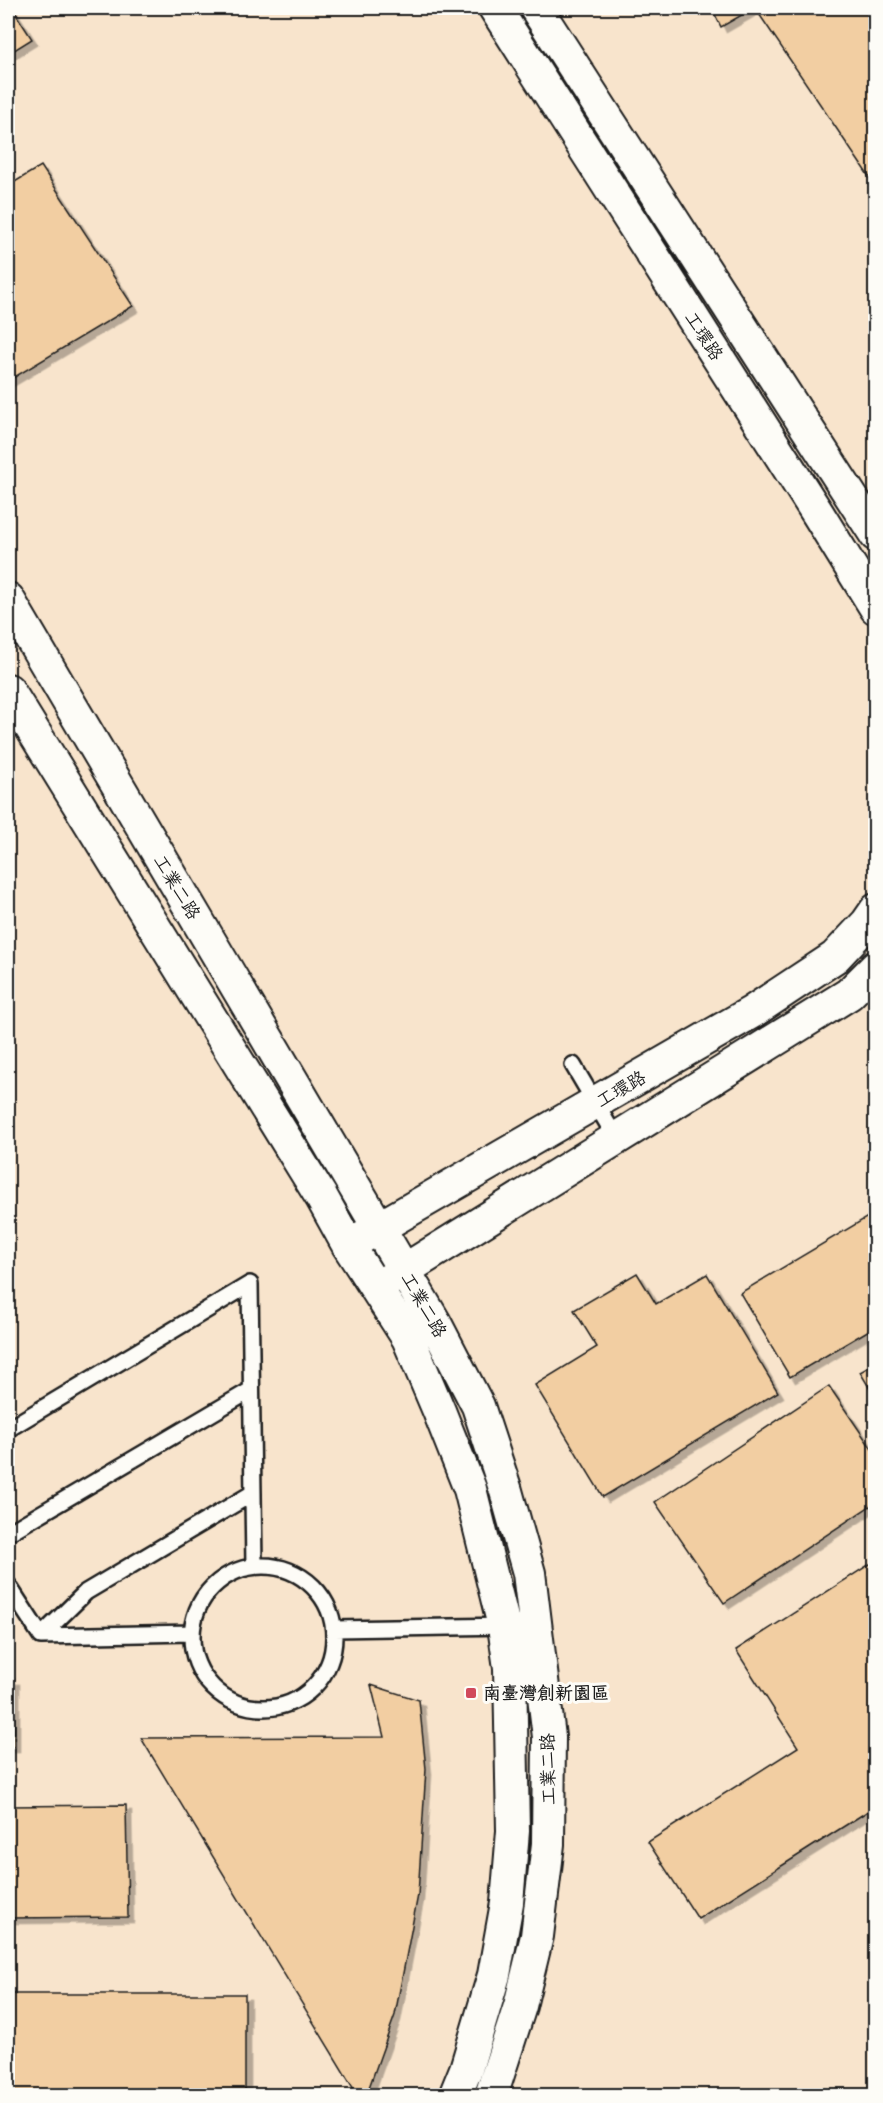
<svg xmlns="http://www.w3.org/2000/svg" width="883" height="2103" font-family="'Comic Neue','LXGW WenKai TC',sans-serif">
<defs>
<filter id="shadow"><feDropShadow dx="5.5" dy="5.5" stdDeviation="0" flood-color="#0004"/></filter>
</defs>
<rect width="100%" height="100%" fill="#faeede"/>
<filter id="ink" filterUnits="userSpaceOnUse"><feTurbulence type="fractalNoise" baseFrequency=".0167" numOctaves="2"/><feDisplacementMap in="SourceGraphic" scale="12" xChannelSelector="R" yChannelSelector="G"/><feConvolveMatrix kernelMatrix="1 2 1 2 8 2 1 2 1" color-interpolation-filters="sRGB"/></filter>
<g filter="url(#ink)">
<path fill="#f8e4cc" d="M8 8H875V2095H8Z"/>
<path fill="#f2cea2" stroke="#1c1c1c" stroke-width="1.5" filter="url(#shadow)" d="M8 8H12L32 39 8 54Z
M712 8H754L721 27Z
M755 8H876V187Z
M41 166 133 306 8 381V186Z
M876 1212V1326L790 1377 740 1293Z
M637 1273 656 1304 707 1274 778 1392 603 1497 535 1385 597 1347 574 1310Z
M876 1363V1399L860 1372Z
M829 1386 876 1455V1502L724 1603 655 1502Z
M876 1560V1806L698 1919 648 1842 798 1747 736 1650Z
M8 1679H14V1747H8Z
M371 1685 419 1700 426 1769 418 1895 395 2015 366 2096H358L141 1738 384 1737Z
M126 1805 128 1917 8 1918V1806Z
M8 1994H245V2096H8Z"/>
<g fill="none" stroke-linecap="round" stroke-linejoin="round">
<defs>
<path id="service" d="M573 1065 616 1138
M8 1429 250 1284 254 1566
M8 1533 251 1390
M192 1637a71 71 0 1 1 142 0a71 71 0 1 1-142 0Z
M8 1585 41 1636 192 1633
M335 1629 509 1626
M41 1636 86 1592 253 1493"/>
<path id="minor" d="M495 8 818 514 876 608
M536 8 876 535
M8 599 435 1323 478 1406 506 1491 529 1573 549 1737 548 1844 537 1936 520 2006 491 2096
M8 690 322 1198 348 1245 408 1338 439 1411 470 1489 504 1626 510 1668 513 1831 507 1903 494 1975 466 2069 455 2096
M361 1238 752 1012 835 957 867 923 876 910
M387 1281 849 994 876 967"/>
</defs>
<use href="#service" stroke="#1c1c1c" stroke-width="20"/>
<use href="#minor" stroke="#1c1c1c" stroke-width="36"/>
<use href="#service" stroke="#fdfcf7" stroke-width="15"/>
<use href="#minor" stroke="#fdfcf7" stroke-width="32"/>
</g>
</g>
<rect fill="#d1495b" stroke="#fdfcf7" stroke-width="2" x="465" y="1687" width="12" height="12" rx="3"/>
<g text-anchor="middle" stroke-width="6" stroke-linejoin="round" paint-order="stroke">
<g font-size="18" fill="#1c1c1c" stroke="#fdfcf7">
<text transform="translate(704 336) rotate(57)" y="6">工環路</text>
<text transform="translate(177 887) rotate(59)" y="6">工業二路</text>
<text transform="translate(621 1089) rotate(-30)" y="6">工環路</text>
<text transform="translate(424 1305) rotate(60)" y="6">工業二路</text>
<text transform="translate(548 1769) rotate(-91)" y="6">工業二路</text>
</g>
<g font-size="18" font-weight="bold" fill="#1c1c1c" stroke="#fdfcf7" text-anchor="start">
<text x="483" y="1699">南臺灣創新園區</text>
</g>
</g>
<rect width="883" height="2103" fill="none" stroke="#fdfcf7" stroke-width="30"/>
<rect x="15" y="15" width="853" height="2073" fill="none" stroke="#1c1c1c" stroke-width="2" filter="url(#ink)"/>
</svg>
